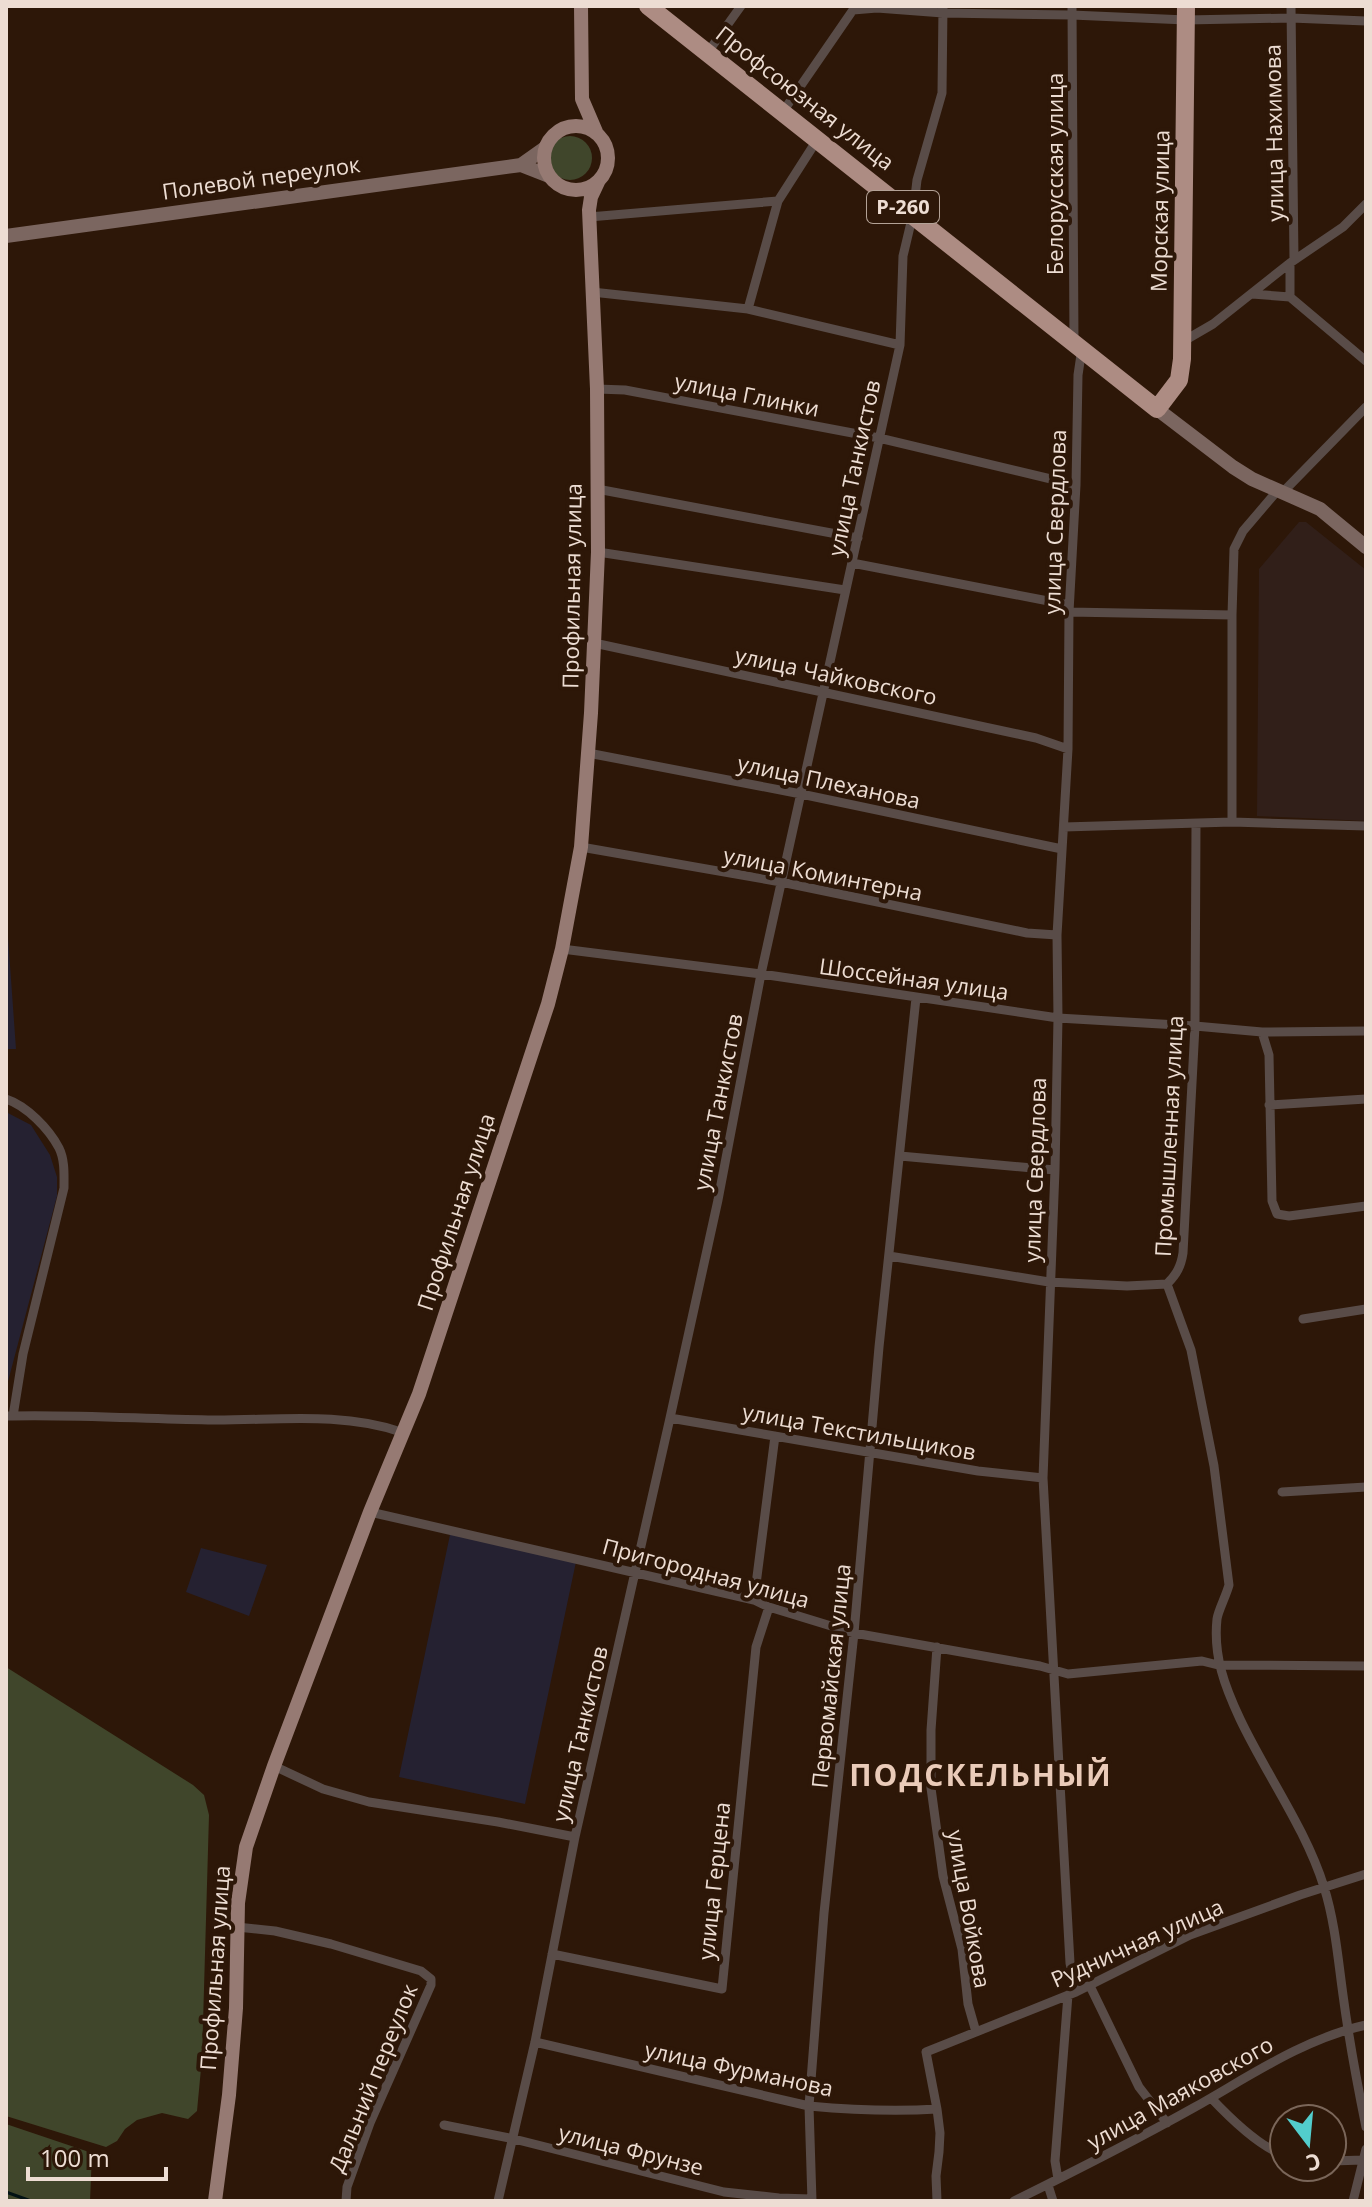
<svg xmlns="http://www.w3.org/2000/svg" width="1372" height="2207" font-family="'Open Sans',sans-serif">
<rect width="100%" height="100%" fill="#2d1708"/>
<path fill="#252131" d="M6 909 16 1049H6Z
M6 1112 31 1125 50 1155 57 1177V1196L6 1389Z
M451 1530 577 1557 525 1804 399 1777Z
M201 1548 267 1565 249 1616 186 1592Z"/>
<path fill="#311f19" d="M1299 522H1306L1366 570V821L1257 816 1259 569Z"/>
<path fill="#40462b" d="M548 158a22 22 0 1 1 44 0a22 22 0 1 1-44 0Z
M6 1667 193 1785 204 1795 209 1815 202 2058 197 2111 188 2119 162 2113 137 2120 125 2129 117 2141 106 2147 6 2116Z
M6 2124 92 2153 90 2201H6Z"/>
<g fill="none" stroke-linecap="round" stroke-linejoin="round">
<path stroke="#021214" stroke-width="3" d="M6 2192 31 2201"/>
<path stroke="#594c48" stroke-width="9" d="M1072 6 1074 342
M1291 6 1294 260
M853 10 877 8 943 13 1072 15 1186 20 1291 18 1366 21
M708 52 741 6
M782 113 855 7
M589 217 778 201
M1290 263V297
M592 292 748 309 900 345
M1252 294 1290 297
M1290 297 1366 361
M748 309 778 201 817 140
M1182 342 1213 324 1290 263 1343 227 1366 204
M597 389 625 390 879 438 1076 485
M597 489 858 538
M1283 492 1366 407
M598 552 845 590
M852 563 1069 605
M1069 612 1232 615
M594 643 1036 738 1068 749
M588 753 801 794 1062 849
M1232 822V615L1234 549 1243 531 1278 490
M1196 824 1195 1026 1183 1253C1181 1266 1177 1274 1167 1284L1191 1350 1214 1466 1229 1585C1226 1596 1218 1611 1217 1619 1213 1656 1225 1687 1240 1719 1266 1774 1306 1829 1324 1887 1335 1922 1338 1959 1343 1995 1349 2040 1357 2083 1366 2127
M1064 827 1232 822 1366 826
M581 847 781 882 1027 933 1057 935
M562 949 761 974 1058 1018 1195 1026 1262 1032 1366 1031
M1262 1032 1269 1055 1272 1201 1277 1214 1289 1216 1366 1206
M6 1099C27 1106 49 1129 59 1148 65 1160 64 1175 64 1188L23 1354 13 1416
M1269 1105 1366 1099
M900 1156 1055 1170
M889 1256 1049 1282 1127 1286 1167 1284
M1303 1319 1366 1309
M6 1416C73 1414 141 1419 208 1420 272 1421 340 1411 401 1432
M670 1418 978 1471 1043 1478
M1282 1492 1366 1487
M370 1512 754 1600 769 1607 854 1633 1040 1666 1068 1674 1202 1661 1218 1665 1366 1666
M754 1600 775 1436
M937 1647 931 1730V1788L943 1876 962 1949 968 2004 976 2032
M274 1766 323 1789 369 1802 498 1822 575 1837
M237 1927 275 1931 331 1944 421 1971 431 1979V1985L370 2123 347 2187 346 2201
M552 1954 722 1989 756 1647 769 1607
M1090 1986 1139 2087 1167 2123
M1076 1992 1070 1963 1043 1478 1055 1170 1058 1018 1057 935 1068 749 1069 612 1076 485 1078 375 1082 348
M535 2042 809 2106C852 2110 894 2112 937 2109
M1211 2098C1229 2117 1259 2147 1284 2155
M444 2125 514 2139 724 2192 779 2198 811 2199
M1332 2161 1363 2160
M1058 2179 1055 2161 1068 1995
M1048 2185 1053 2201
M498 2201 535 2042 575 1837 670 1418 718 1200 761 974 900 345 903 256 913 214 917 180 942 93 943 6
M812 2201 809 2106 824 1913 854 1633 879 1347 916 998
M937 2201 936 2176 939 2152 940 2133 937 2109 926 2052 1076 1992 1190 1935 1300 1895 1366 1874
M1014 2201C1075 2171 1136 2140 1195 2107 1250 2076 1303 2039 1366 2025
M1353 2201 1366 2149"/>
<path stroke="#7b6660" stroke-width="14" d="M521 165 545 148
M6 236 521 165 549 176
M1157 409 1233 467 1252 479 1320 509 1366 547"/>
<path stroke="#967a73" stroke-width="14" d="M581 6 582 99 597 134
M544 158a32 32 0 1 1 64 0a32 32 0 1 1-64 0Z
M215 2201 229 2095 236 2008 238 1903 246 1847 274 1766 370 1512 419 1394 548 1004 562 949 581 847 591 713 598 552 597 389 589 210 591 197 599 180"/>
<path stroke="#ad8c83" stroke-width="18" d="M648 6 1157 409 1179 380 1182 359 1186 6"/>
</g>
<g text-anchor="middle" stroke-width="8" stroke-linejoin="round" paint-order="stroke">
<rect fill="#2d1708" stroke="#b3a296" stroke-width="2" x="867" y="191" width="72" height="32" rx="6"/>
<g font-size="20" font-weight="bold" fill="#edddd3">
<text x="903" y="214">Р-260</text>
</g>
<g font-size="22" fill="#edddd3" stroke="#2d1708">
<text transform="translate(805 98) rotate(38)" y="8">Профсоюзная улица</text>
<text transform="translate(1274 133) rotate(-91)" y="8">улица Нахимова</text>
<text transform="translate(1055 174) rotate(-90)" y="8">Белорусская улица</text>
<text transform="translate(261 178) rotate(-8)" y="8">Полевой переулок</text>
<text transform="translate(1160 211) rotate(-89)" y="8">Морская улица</text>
<text transform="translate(747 395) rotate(11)" y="8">улица Глинки</text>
<text transform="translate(854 468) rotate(-78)" y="8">улица Танкистов</text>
<text transform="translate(1055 522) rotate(-88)" y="8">улица Свердлова</text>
<text transform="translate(572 586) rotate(-89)" y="8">Профильная улица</text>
<text transform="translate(836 676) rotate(12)" y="8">улица Чайковского</text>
<text transform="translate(829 782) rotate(12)" y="8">улица Плеханова</text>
<text transform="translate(823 874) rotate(11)" y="8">улица Коминтерна</text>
<text transform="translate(914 979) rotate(8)" y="8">Шоссейная улица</text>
<text transform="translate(718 1102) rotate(-79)" y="8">улица Танкистов</text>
<text transform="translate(1169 1136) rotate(-87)" y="8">Промышленная улица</text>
<text transform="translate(1035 1170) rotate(-88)" y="8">улица Свердлова</text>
<text transform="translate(456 1212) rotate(-72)" y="8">Профильная улица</text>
<text transform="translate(859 1432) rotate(10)" y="8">улица Текстильщиков</text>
<text transform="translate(706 1573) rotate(15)" y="8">Пригородная улица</text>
<text transform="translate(831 1676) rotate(-84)" y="8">Первомайская улица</text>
<text transform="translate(580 1734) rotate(-77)" y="8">улица Танкистов</text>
<text transform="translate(714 1881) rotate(-84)" y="8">улица Герцена</text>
<text transform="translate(969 1909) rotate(80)" y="8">улица Войкова</text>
<text transform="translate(1137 1943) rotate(-24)" y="8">Рудничная улица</text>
<text transform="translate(215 1968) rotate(-86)" y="8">Профильная улица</text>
<text transform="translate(739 2069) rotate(12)" y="8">улица Фурманова</text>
<text transform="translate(373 2078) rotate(-68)" y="8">Дальний переулок</text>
<text transform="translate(1180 2093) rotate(-29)" y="8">улица Маяковского</text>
<text transform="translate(631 2150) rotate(14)" y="8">улица Фрунзе</text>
</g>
<g font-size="30" font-weight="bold" letter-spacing="2" fill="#eacbb9" stroke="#2d1708">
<text x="981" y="1786">ПОДСКЕЛЬНЫЙ</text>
</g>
</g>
<rect width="1372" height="2207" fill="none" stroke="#edddd3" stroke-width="16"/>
<g transform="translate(1308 2143) rotate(164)"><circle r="38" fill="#2d1708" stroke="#7a6659" stroke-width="2"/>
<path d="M0-6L14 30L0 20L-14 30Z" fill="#52cdcc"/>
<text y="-12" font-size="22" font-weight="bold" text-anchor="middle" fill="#edddd3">С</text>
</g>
<path d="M28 2167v12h138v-12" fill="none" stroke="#edddd3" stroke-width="4"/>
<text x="40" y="2167" font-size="24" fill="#edddd3" stroke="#2d1708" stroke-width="6" paint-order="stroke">100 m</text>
</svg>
